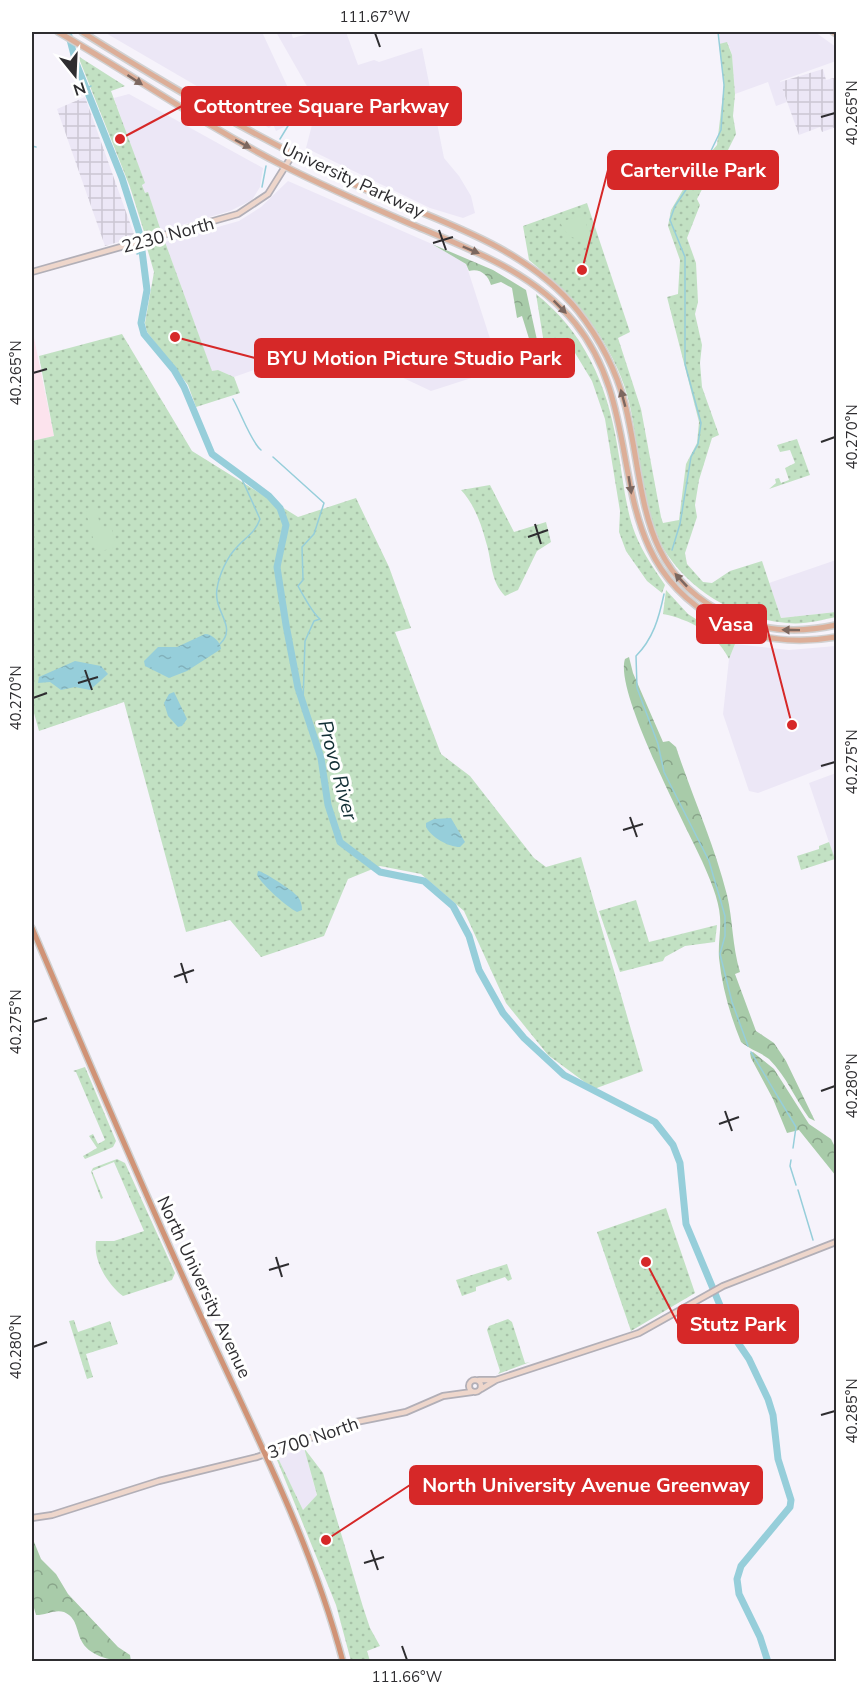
<svg xmlns="http://www.w3.org/2000/svg" width="868" height="1693" font-family="'Nunito Sans',sans-serif">
<defs>
<pattern id="industrial-grid" width="8" height="8" patternUnits="userSpaceOnUse" patternTransform="scale(1.5)"><rect width="8" height="8" fill="#ece7f6"/><path d="M0 4h8M4 0v8" fill="none" stroke="#cbc6d3"/></pattern>
<pattern id="green-dots" width="8" height="8" patternUnits="userSpaceOnUse" patternTransform="scale(1.5)"><rect width="8" height="8" fill="#c2e1c3"/><path d="M2 2h.1M6 6h.1" fill="none" stroke="#a7c1a8" stroke-width="1.8" stroke-linecap="round"/></pattern>
<pattern id="forest-crowns" width="20" height="18" patternUnits="userSpaceOnUse" patternTransform="scale(1.5)"><rect width="20" height="18" fill="#a8cba9"/><path d="M2 6a3 3 0 1 1 6 0M12 15a3 3 0 1 1 6 0" fill="none" stroke="#89a58a"/></pattern>
<pattern id="water-ripples" width="26" height="14" patternUnits="userSpaceOnUse" patternTransform="scale(1.5)"><rect width="26" height="14" fill="#96ceda"/><path d="M2 4q2-2 4 0t4 0M15 11q2-2 4 0t4 0" fill="none" stroke="#82b1bb"/></pattern>
</defs>
<rect width="100%" height="100%" fill="#f6f3fb"/>
<path fill="#ece7f6" d="M104 32H262L289 90 293 115 289 120 290 124 276 131 273 124 269 128Z
M276 32H291L293 38 314 32H346L358 65 374 60 379 62 422 48 444 158 459 176 471 196 475 213 463 218 430 208 306 148 314 117 365 100 313 114 308 88Z
M719 32H815L836 47V61L780 81 787 102 776 106 768 82 735 94 732 55 728 43 720 44Z
M129 94 263 168 260 187 252 200 230 211 161 231 148 193H145L142 184 144 183 114 98Z
M288 181 432 244 466 264 495 354 490 372 431 391 329 343 234 377 218 370 212 372 165 242 239 221 261 207Z
M836 560V612L781 618 769 583Z
M735 644 789 650 836 646V763L758 793 749 791 723 714 729 659Z
M836 773V856L834 857 809 783Z
M304 1448 317 1496 303 1510 279 1460 280 1456Z"/>
<path fill="url(#industrial-grid)" d="M823 69 826 80 834 78 836 86V127L822 132 820 127 799 135 780 82Z
M85 97 135 237 105 246 57 109Z"/>
<path fill="#fce3ed" d="M32 328 54 436 32 441Z"/>
<path fill="url(#green-dots)" d="M727 42 732 55 735 94 733 116 736 134 724 158 712 170 697 199 700 205 687 238 696 263 698 302 695 314 702 345 700 363 702 387 719 435 712 438 699 480 695 505 697 517 685 553 687 564 703 582 712 583 730 571 762 561 781 618 836 612V617C821 620 804 625 787 623 732 619 677 584 655 532 634 483 641 426 621 377 601 327 569 293 529 260L523 226 587 203 630 332 618 338 641 409 661 517 663 523 679 520 686 464 697 443 699 422 667 297 678 294 680 260 668 226 671 210 691 176 717 145 724 85 719 44Z
M78 56 125 86 111 91 145 183 142 185 145 193 148 192 161 231 145 235 130 187Z
M165 242 212 371 218 370 234 377 240 393 196 407 188 385 147 332 145 323 154 272 147 248Z
M536 294C584 332 607 384 617 444 622 471 624 498 632 525 639 547 652 566 665 585L662 593 647 581 626 551 619 532 620 511 605 419 592 381 566 338 545 350Z
M122 334 192 451 298 517 356 498 389 567 411 628 395 632 441 754 470 776 534 858 546 867 581 857 643 1071 594 1089 548 1055 506 1003 464 911 421 874 380 866 348 879 324 936 261 957 230 920 186 932 124 702 39 731 32 706V441L54 436 39 356Z
M797 439 810 475 769 489 776 483 775 479 779 478 781 483 789 480 785 468 795 463 790 450 780 452 777 445Z
M490 485 514 532 546 522 551 542 537 551 518 590 505 596C490 581 492 560 486 542 481 523 474 504 461 490Z
M666 590 688 614 735 644 729 659C717 634 689 619 663 614Z
M829 842 835 859 801 870 797 856 819 849V846Z
M636 900 649 942 717 925 715 942 685 946 665 957 663 961 620 972 599 911Z
M85 1067 116 1141 113 1147 85 1159 83 1156 97 1148 89 1136 93 1134 98 1144 105 1140 76 1072 73 1071Z
M117 1159 125 1163 175 1273 172 1280 123 1296C108 1285 93 1261 96 1241H114L144 1231 114 1162 92 1171 103 1198 101 1199 91 1172 93 1168Z
M666 1208 695 1293 631 1331 597 1232Z
M507 1264 512 1279 508 1281 505 1277 476 1287V1291L462 1296 456 1280Z
M508 1319 512 1322 525 1363 530 1362 498 1374 500 1371 487 1330 489 1326Z
M74 1320 78 1332 110 1321 118 1344 86 1354 93 1377 87 1379 69 1321Z
M304 1448 323 1473 363 1607 370 1628 380 1646 367 1651 370 1661H351L336 1605 277 1460H279L303 1510 317 1495Z"/>
<path fill="url(#forest-crowns)" d="M432 244 493 270 526 290 537 340C533 353 514 367 502 367L531 345 522 316 517 318 512 288 501 282 491 285C488 275 480 268 469 271L466 264Z
M629 657 633 673 663 742 669 741 676 747C692 796 714 843 727 895 733 920 732 946 740 972L735 974 756 1031 774 1043 786 1061 815 1121 809 1118C795 1099 787 1077 769 1059 760 1052 749 1049 741 1042 730 1015 722 987 719 958 718 944 721 931 720 917 719 899 709 877 702 861 686 826 614 691 625 659Z
M753 1052 774 1069 809 1124 831 1139 836 1149V1176L799 1130 787 1133 773 1099 751 1058 750 1053Z
M32 1537 41 1559 56 1574 68 1594 118 1647 130 1655 131 1661C114 1662 89 1657 81 1640 76 1629 77 1618 64 1612 55 1609 46 1615 36 1615L32 1601Z"/>
<path fill="#c2e1c3" d="M584 215 590 240C573 240 567 237 560 222Z
M96 509 101 528 111 526 116 547 98 552 96 546 92 547 90 540 93 538 86 512Z"/>
<path fill="url(#water-ripples)" d="M205 634C212 634 221 642 221 649L187 671 169 678 145 666 144 661 158 647H177Z
M75 661 101 666 108 674 90 690 75 687 61 690 50 682 38 683 39 677Z
M174 692 187 719 182 726 178 727 168 716 164 703 169 694Z
M451 818 465 842 460 847C448 847 431 837 426 827V823L434 819Z
M258 871C263 871 294 891 298 897 301 901 302 905 302 910L297 912C287 907 262 885 257 875Z"/>
<g fill="none" stroke-linecap="round" stroke-linejoin="round">
<path stroke="#96ceda" stroke-width="1.5" d="M83 90 91 86
M280 139 294 116 291 91
M32 146 36 147
M262 187 266 166
M137 254 143 252
M233 399C241 413 251 442 261 450
M273 457 324 503 314 534 302 547 303 580 298 586C303 595 313 614 320 619L314 621 305 641 303 702
M672 550 680 524 691 457 698 444 701 423 685 364V257L670 220 675 206 708 157 721 130 724 85 718 32
M664 594C659 618 653 639 636 656L637 688 658 744 664 772 709 861 725 916V936L720 954 732 1002 748 1046
M220 644C238 626 213 612 217 589 219 575 227 557 237 547 246 537 255 533 260 519L241 477
M751 1052 796 1127 793 1148
M791 1160 790 1166 796 1185
M798 1190 813 1240"/>
<path stroke="#96ceda" stroke-width="7" d="M68 32 76 63 122 178 140 235 147 290 141 323 144 334 174 370 184 387 212 454 269 496 280 508 286 525 277 567 286 625 298 688 321 758 328 805 340 842 380 872 424 881 453 906 469 936 479 970 503 1013 524 1038 564 1075 655 1122 673 1145 680 1163 686 1224 732 1334 749 1359 768 1399 773 1415 778 1459 791 1500 790 1507 741 1566 737 1579 739 1594 760 1637 768 1662"/>
<defs>
<path id="secondary" d="M32 272 238 214 268 194 293 154
M469 1386a6 6 0 1 1 12 0a6 6 0 1 1-12 0Z
M479 1380H496
M481 1389 496 1380 639 1333 723 1286 836 1242
M32 1518 52 1515 159 1481 257 1457 356 1422 406 1412 443 1396 472 1392"/>
<path id="primary" d="M58 32C133 75 204 125 282 165 325 187 369 206 413 225 472 250 533 272 575 323 653 419 595 552 718 620 754 640 796 644 836 637
M82 32C151 75 221 117 294 154 318 167 343 180 369 191 442 222 526 247 578 311 600 339 616 370 625 404 646 488 636 573 730 616 764 632 800 633 836 625
M833 32 836 34"/>
<path id="trunk" d="M32 928C87 1057 141 1186 200 1314 252 1428 311 1540 343 1662"/>
</defs>
<use href="#secondary" stroke="#b2afb7" stroke-width="8"/>
<use href="#primary" stroke="#d1d1d1" stroke-width="8"/>
<use href="#trunk" stroke="#d1d1d1" stroke-width="8"/>
<use href="#secondary" stroke="#eed6cb" stroke-width="4.5"/>
<use href="#primary" stroke="#dcae98" stroke-width="5"/>
<use href="#trunk" stroke="#d09376" stroke-width="5"/>
</g>
<defs><path id="oneway-solid" d="M-6-.8H1V-3.2L6.5 0L1 3.2V.8H-6Z" transform="scale(1.5)"/></defs>
<g fill="#7c675f">
<use href="#oneway-solid" transform="translate(135 80) rotate(33)"/>
<use href="#oneway-solid" transform="translate(243 144) rotate(28)"/>
<use href="#oneway-solid" transform="translate(471 250) rotate(23)"/>
<use href="#oneway-solid" transform="translate(560 307) rotate(45)"/>
<use href="#oneway-solid" transform="translate(623 398) rotate(-105)"/>
<use href="#oneway-solid" transform="translate(630 485) rotate(81)"/>
<use href="#oneway-solid" transform="translate(681 580) rotate(-133)"/>
<use href="#oneway-solid" transform="translate(791 630) rotate(-179)"/>
</g>
<path fill="none" stroke="#2e2d30" stroke-width="2" d="M375 33 380 47M821 117 835 113M439 230 446 250M433 243 453 237M33 373 47 369M821 442 835 437M535 524 541 544M528 537 548 530M85 670 92 690M78 683 98 677M33 698 47 693M821 766 835 762M630 817 637 837M623 830 643 824M181 963 187 983M174 977 194 970M33 1022 47 1018M821 1091 835 1086M725 1111 732 1131M719 1124 739 1117M276 1257 282 1277M269 1270 289 1264M33 1347 47 1342M821 1415 835 1411M371 1550 378 1570M364 1563 384 1557M402 1646 407 1660"/>
<g text-anchor="middle" stroke-width="6" stroke-linejoin="round" paint-order="stroke">
<g font-size="18" fill="#2e2d30" stroke="#fff">
<text transform="translate(353 180) rotate(25)" y="6">University Parkway</text>
<text transform="translate(168 235) rotate(-15)" y="6">2230 North</text>
<text transform="translate(204 1287) rotate(65)" y="6">North University Avenue</text>
<text transform="translate(313 1438) rotate(-19)" y="6">3700 North</text>
</g>
<g font-size="20" font-style="italic" fill="#112e34" stroke="#fff">
<text transform="translate(338 770) rotate(75)" y="7">Provo River</text>
</g>
</g>
<path fill="none" stroke="#d62828" stroke-width="2" d="M120 139L182 106M582 270L608 170M175 337L255 358M792 725L766 624M646 1262L678 1324M326 1540L410 1485"/>
<g fill="#d62828" stroke="#fff" stroke-width="2">
<circle cx="120" cy="139" r="6"/>
<circle cx="582" cy="270" r="6"/>
<circle cx="175" cy="337" r="6"/>
<circle cx="792" cy="725" r="6"/>
<circle cx="646" cy="1262" r="6"/>
<circle cx="326" cy="1540" r="6"/>
</g>
<g fill="#d62828" stroke="#d62828" stroke-width="2">
<rect x="182" y="87" width="279" height="38" rx="6"/>
<rect x="608" y="151" width="170" height="38" rx="6"/>
<rect x="255" y="339" width="319" height="38" rx="6"/>
<rect x="697" y="605" width="69" height="38" rx="6"/>
<rect x="678" y="1305" width="120" height="38" rx="6"/>
<rect x="410" y="1466" width="352" height="38" rx="6"/>
</g>
<g font-size="20" text-anchor="middle" font-weight="bold" fill="#fff">
<text x="321" y="113">Cottontree Square Parkway</text>
<text x="693" y="177">Carterville Park</text>
<text x="414" y="365">BYU Motion Picture Studio Park</text>
<text x="731" y="631">Vasa</text>
<text x="738" y="1331">Stutz Park</text>
<text x="586" y="1492">North University Avenue Greenway</text>
</g>
<rect width="868" height="1693" fill="none" stroke="#ffffff" stroke-width="66"/>
<g transform="translate(75 75) rotate(162)" stroke="#ffffff" stroke-width="4.5" paint-order="stroke">
<path d="M0-4.5L10 22L0 15L-10 22Z" fill="#2e2d30"/>
<text y="-9" font-size="16" font-weight="bold" text-anchor="middle" fill="#2e2d30">N</text>
</g>
<rect x="33" y="33" width="802" height="1627" fill="none" stroke="#2e2d30" stroke-width="2"/>
<g font-size="15" text-anchor="middle" fill="#2e2d30">
<text x="375" y="22">111.67°W</text>
<text transform="translate(852 113) rotate(-90)" y="5">40.265°N</text>
<text transform="translate(16 373) rotate(-90)" y="5">40.265°N</text>
<text transform="translate(852 437) rotate(-90)" y="5">40.270°N</text>
<text transform="translate(16 698) rotate(-90)" y="5">40.270°N</text>
<text transform="translate(852 762) rotate(-90)" y="5">40.275°N</text>
<text transform="translate(16 1022) rotate(-90)" y="5">40.275°N</text>
<text transform="translate(852 1086) rotate(-90)" y="5">40.280°N</text>
<text transform="translate(16 1347) rotate(-90)" y="5">40.280°N</text>
<text transform="translate(852 1411) rotate(-90)" y="5">40.285°N</text>
<text x="407" y="1682">111.66°W</text>
</g>
</svg>
